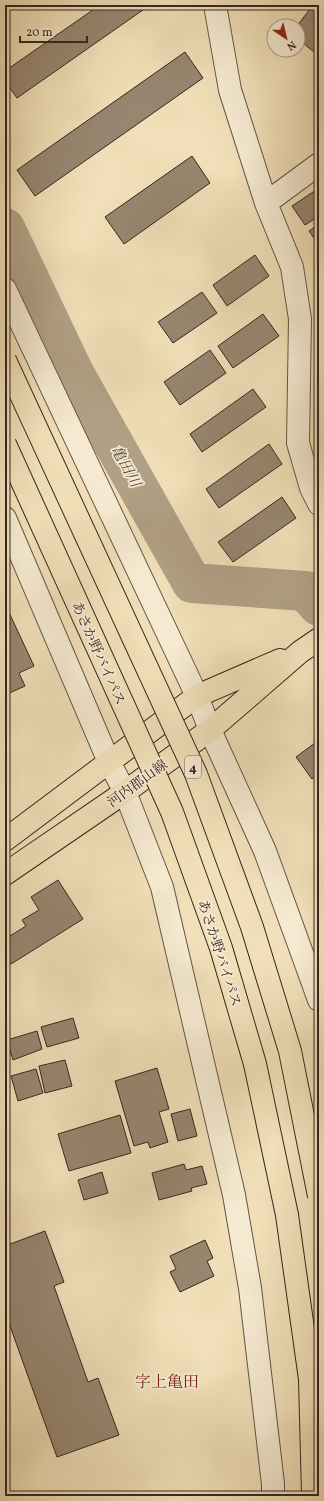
<svg xmlns="http://www.w3.org/2000/svg" width="324" height="1501" font-family="Vollkorn,'Noto Serif JP',serif">
<rect width="100%" height="100%" fill="#f0dfb8"/>
<filter id="stains"><feTurbulence type="fractalNoise" baseFrequency=".005" numOctaves="4"/><feColorMatrix values="0 0 0 0 .2 0 0 0 0 .09 0 0 0 0 .02 0 0 0 .5 -.17"/></filter>
<radialGradient id="worn" r=".72"><stop offset=".6" stop-color="#630" stop-opacity="0"/><stop offset="1" stop-color="#630" stop-opacity=".3"/></radialGradient>
<g fill="none" stroke-linecap="round" stroke-linejoin="round">
<path stroke="#b1a085" stroke-width="40" d="M5 228 74 373 192 583 305 591 319 606"/>
</g>
<path fill="#978670" stroke="#362621" d="M100 5H150L17 98 5 81V71Z
M313 5H319V46L314 52 298 39 297 26Z
M185 52 203 78 35 196 17 170Z
M192 156 210 183 124 244 105 217Z
M319 188V216L305 225 292 206Z
M319 224V245L309 231Z
M255 255 269 276 227 306 213 285Z
M202 292 217 313 173 343 158 322Z
M263 314 279 336 233 368 218 346Z
M210 350 226 373 180 405 164 382Z
M253 389 266 407 202 452 190 434Z
M269 444 282 464 219 508 206 489Z
M282 497 296 518 233 562 218 542Z
M5 604 34 666 19 673 25 686 5 695Z
M319 740V773L312 779 296 757Z
M317 791H319V878H316Z
M58 880 83 919 11 964 5 955V939L26 926 22 920 39 910 31 897Z
M73 1018 79 1038 47 1047 41 1027Z
M37 1031 42 1049 13 1060 7 1040Z
M65 1060 72 1086 45 1093 39 1066Z
M157 1068 169 1109 159 1112 168 1142 150 1148 148 1142 134 1146 115 1081Z
M36 1069 43 1093 18 1101 11 1076Z
M190 1109 197 1136 178 1141 171 1114Z
M120 1115 131 1153 69 1171 58 1134Z
M184 1164 186 1170 202 1166 207 1184 191 1188 192 1191 159 1200 152 1173Z
M102 1172 108 1193 84 1200 78 1180Z
M45 1231 64 1282 54 1286 88 1382 98 1378 119 1435 57 1457 5 1312V1246Z
M205 1240 213 1258 207 1261 214 1276 180 1292 170 1272 176 1269 170 1256Z"/>
<g fill="none" stroke-linecap="round" stroke-linejoin="round">
<defs>
<path id="minor" d="M215 5 230 90 266 203 292 267 300 319 298 443 311 488 319 504
M266 203 319 164
M5 289 197 696 210 730 265 851 319 1000
M5 518 109 762 125 792 162 887 234 1195 250 1288 273 1484V1496"/>
<path id="major" d="M5 840 197 696 280 660
M5 874 125 792 210 730 300 652 319 639"/>
<path id="highway" d="M287 1215 310 1379 313 1496"/>
</defs>
<use href="#minor" stroke="#645447" stroke-width="24"/>
<use href="#major" stroke="#362621" stroke-width="24"/>
<use href="#highway" stroke="#362621" stroke-width="24"/>
<use href="#minor" stroke="#f5ead1" stroke-width="22"/>
<use href="#major" stroke="#f0dfb8" stroke-width="22"/>
<use href="#highway" stroke="#f0dfb8" stroke-width="22"/>
<defs>
<path id="highway-bridge" d="M5 360 196 774 252 927 290 1051 319 1196
M5 444 172 812 221 948 255 1064 287 1215"/>
</defs>
<use href="#highway-bridge" stroke="#362621" stroke-width="24" stroke-linecap="butt"/>
<use href="#highway-bridge" stroke="#f0dfb8" stroke-width="22"/>
</g>
<g text-anchor="middle" stroke-width="3.5" stroke-linejoin="round" paint-order="stroke">
<rect fill="#f5ead1" stroke="#6f6156" stroke-width="1" x="185" y="756" width="16" height="22" rx="3"/>
<g font-size="13" font-weight="bold" fill="#362621">
<text x="193" y="772">4</text>
</g>
<g font-size="14" fill="#362621" stroke="#f5ead1">
<text transform="translate(99 653) rotate(66)" y="5">あさか野バイパス</text>
<text transform="translate(137 783) rotate(-36)" y="5">河内郡山線</text>
<text transform="translate(220 953) rotate(72)" y="5">あさか野バイパス</text>
</g>
<g font-size="15" font-style="italic" fill="#5b4b3f" stroke="#f5ead1">
<text transform="translate(126 466) rotate(61)" y="5">亀田川</text>
</g>
<g font-size="16" fill="#7a1f14" stroke="#f5ead1">
<text x="167" y="1387">字上亀田</text>
</g>
</g>
<rect width="324" height="1501" fill="none" stroke="#f0dfb8" stroke-width="20"/>
<rect x="6" y="6" width="312" height="1489" fill="none" stroke="#362621" stroke-width="2"/>
<rect x="10" y="10" width="304" height="1481" fill="none" stroke="#362621"/>
<g transform="translate(286 38) rotate(145)"><circle r="19" fill="#f5ead1" stroke="#a99c8b"/>
<path d="M0-3L7 15L0 10L-7 15Z" fill="#8f2418"/>
<text y="-6" font-size="11" font-weight="bold" text-anchor="middle" fill="#362621">N</text>
</g>
<path d="M20 36v6h67v-6" fill="none" stroke="#362621" stroke-width="2"/>
<text x="26" y="36" font-size="12" fill="#362621" stroke="#f5ead1" stroke-width="3" paint-order="stroke">20 m</text>
<rect width="100%" height="100%" filter="url(#stains)"/>
<rect width="100%" height="100%" fill="url(#worn)"/>
</svg>
